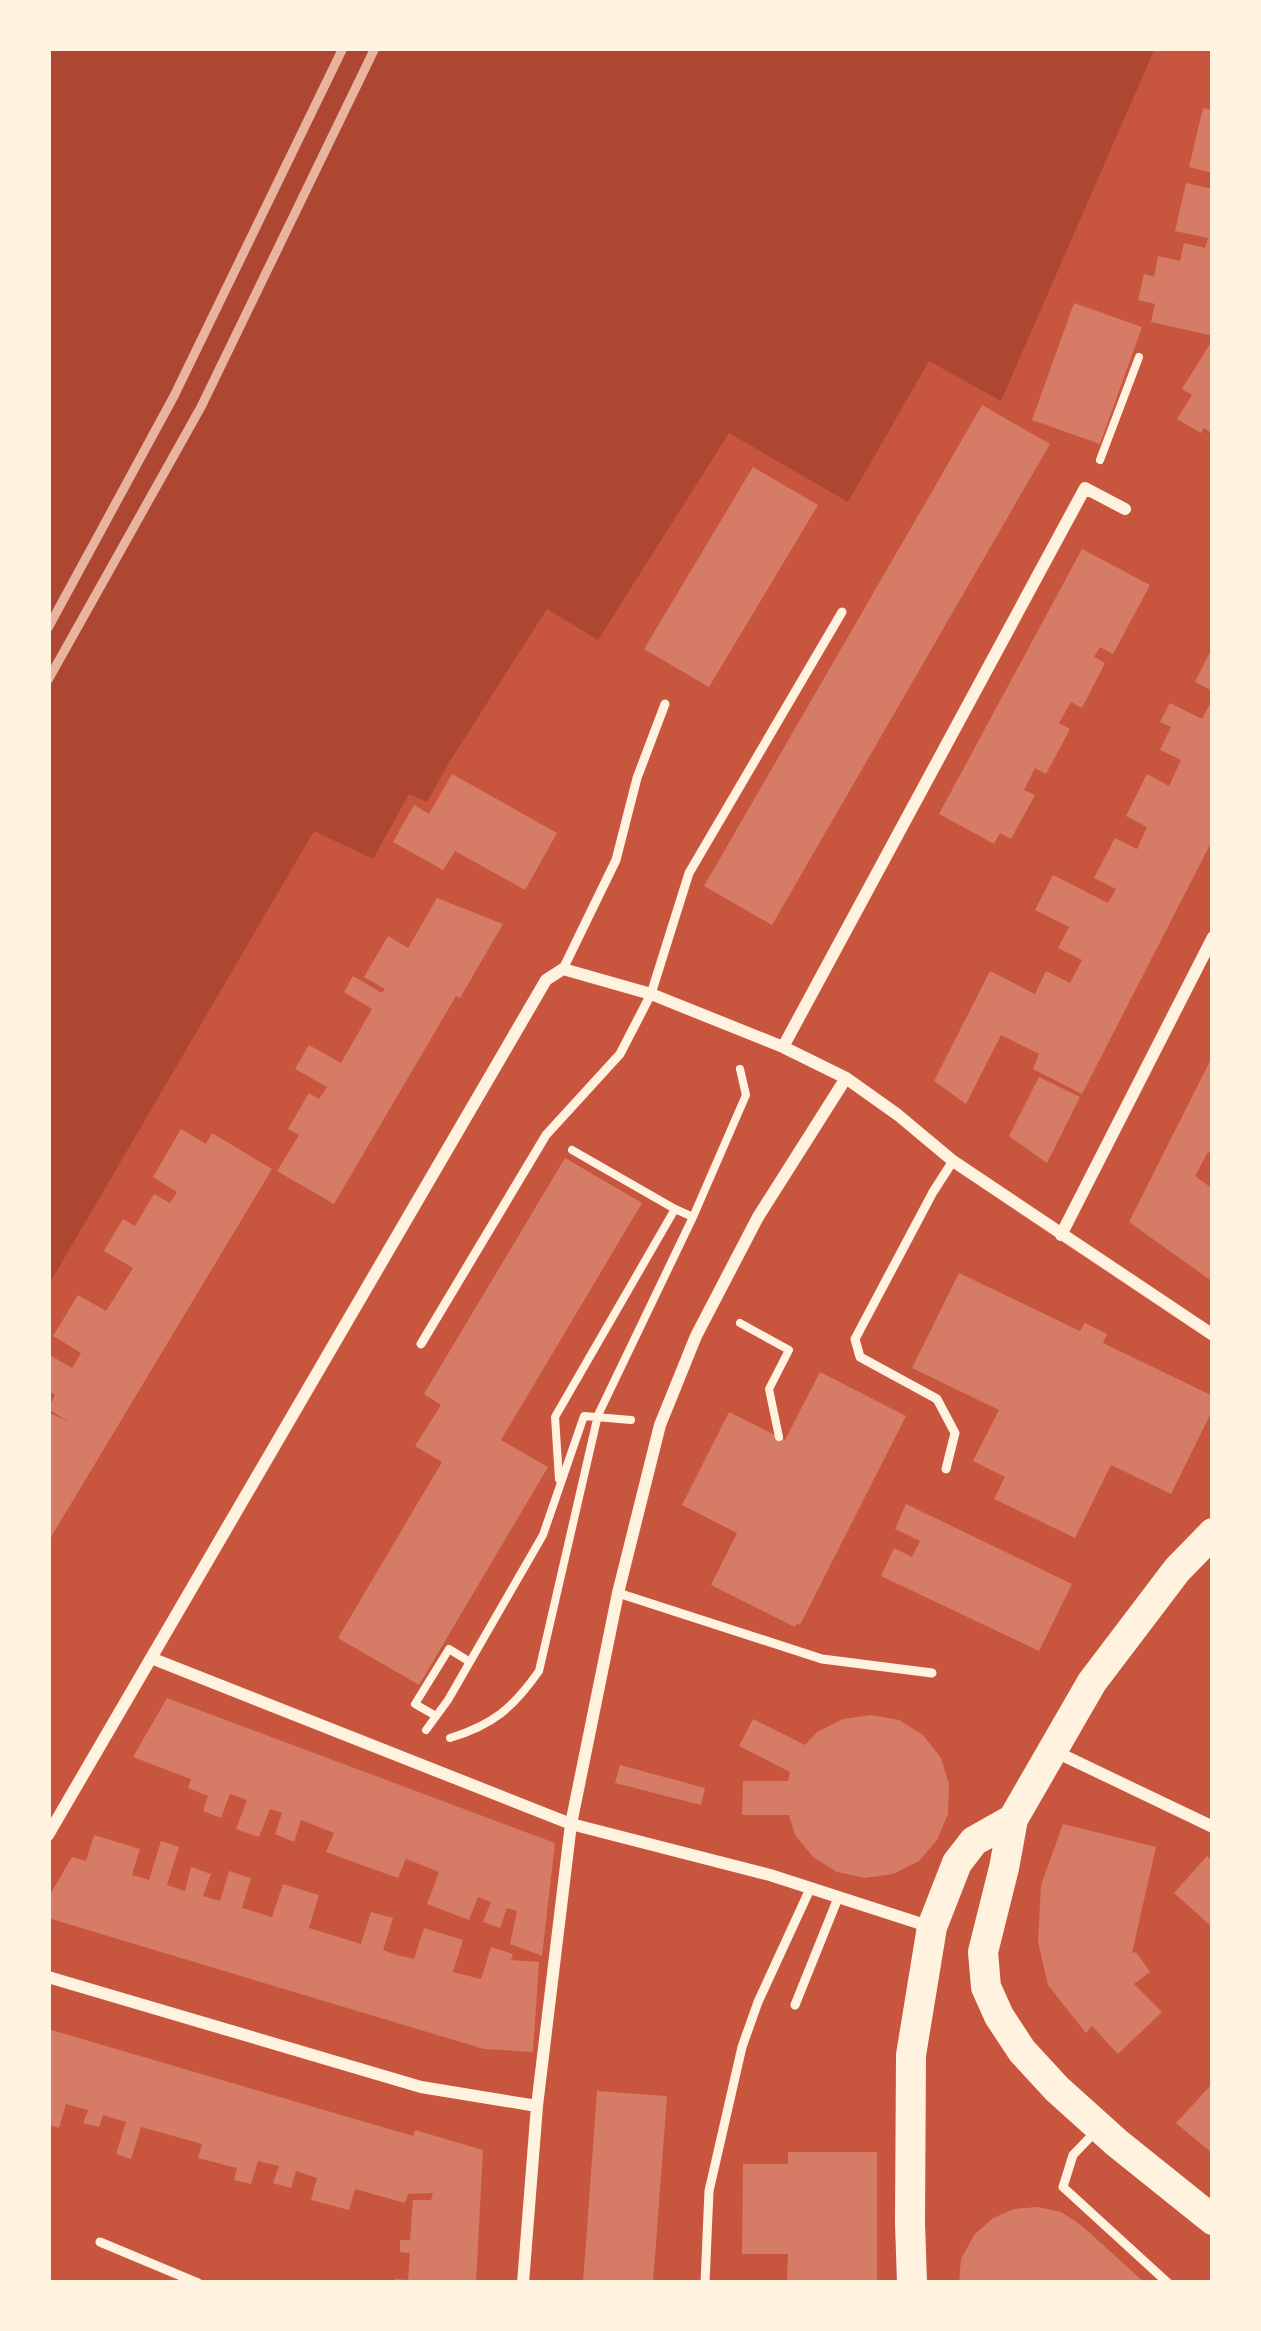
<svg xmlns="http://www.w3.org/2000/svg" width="1261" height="2331" font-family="Manrope,sans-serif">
<rect width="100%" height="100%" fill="#c8553d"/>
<path fill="#ae4732" d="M48 48H1155L1001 401 929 361 848 502 729 433 598 640 547 609 450 761 427 802 409 794 373 859 314 831 48 1286Z"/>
<path fill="#d67c66" d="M1203 108 1213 110V173L1189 167Z
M1186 183 1213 189V336L1151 322 1155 304 1138 300 1144 274 1154 277 1158 256 1180 261 1184 243 1205 248 1208 238 1175 231Z
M1074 303 1142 327 1100 444 1032 420Z
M1213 339V434L1204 428 1201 433 1177 419 1192 395 1182 389Z
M982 405 1050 444 772 925 704 886Z
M753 467 818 505 709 687 644 649Z
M1082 549 1150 585 1113 654 1100 647 1094 657 1105 663 1082 708 1071 702 1059 723 1070 729 1046 774 1035 768 1024 790 1035 795 1011 839 1000 833 994 844 939 814Z
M1213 646V691L1195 682Z
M1213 698V839L1082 1094 1033 1069 1039 1054 1001 1035 966 1104 934 1081 990 971 1035 994 1046 971 1070 983 1082 960 1058 948 1069 927 1035 910 1053 875 1108 903 1116 889 1094 878 1115 838 1137 849 1147 827 1126 816 1147 774 1169 786 1181 760 1160 750 1171 727 1160 722 1170 703 1202 719Z
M452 774 557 833 525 890 455 851 443 870 393 842 414 805 429 814Z
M437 898 503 924 460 998 456 996 334 1204 277 1171 299 1135 288 1129 309 1093 319 1099 327 1087 295 1069 309 1045 341 1063 372 1009 344 992 353 976 382 993 385 989 364 977 388 936 408 948Z
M1213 1055V1155L1208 1152 1195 1176 1213 1189V1282L1129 1222Z
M1039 1077 1080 1097 1047 1163 1009 1136Z
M181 1129 206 1144 212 1133 272 1169 48 1542V1412L69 1422 48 1409 55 1395 48 1390V1354L72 1368 81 1353 53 1336 78 1295 106 1311 113 1300 133 1268 104 1251 123 1219 135 1226 154 1194 170 1203 177 1192 153 1177Z
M565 1158 642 1203 501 1440 548 1467 419 1685 338 1638 442 1462 415 1446 441 1405 424 1394Z
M959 1273 1080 1331 1085 1323 1107 1334 1103 1343 1213 1396V1409L1171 1494 1111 1465 1075 1538 994 1499 1005 1477 973 1461 999 1410 912 1368Z
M820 1372 906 1416 800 1625 796 1624 795 1627 711 1585 737 1533 682 1505 729 1412 785 1440Z
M906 1504 1072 1584 1039 1651 881 1576 894 1548 912 1557 920 1541 895 1529Z
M167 1698 555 1843 542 1956 510 1944 517 1911 507 1908 500 1928 483 1922 491 1902 478 1897 469 1920 427 1904 439 1872 406 1859 398 1878 326 1852 334 1833 301 1820 294 1842 275 1834 282 1813 270 1809 259 1837 236 1829 247 1800 230 1794 221 1818 203 1811 208 1796 188 1788 191 1779 133 1757Z
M871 1715 899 1720 923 1735 941 1758 949 1784 948 1814 937 1840 919 1861 893 1874 865 1878 837 1872 813 1857 795 1835 789 1815H742L743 1781H788L790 1772 739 1746 753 1719 805 1745 817 1732 843 1719Z
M620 1765 705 1788 701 1805 615 1783Z
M1063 1824 1156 1847 1132 1953 1136 1952 1150 1972 1134 1984 1162 2012 1118 2054 1092 2026 1086 2033 1048 1985 1038 1942 1041 1885Z
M94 1835 140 1849 132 1875 149 1880 161 1841 179 1847 167 1885 185 1891 191 1867 211 1874 203 1896 220 1901 229 1871 251 1878 242 1908 272 1917 283 1884 319 1895 309 1928 361 1944 371 1912 393 1918 383 1950 397 1955 414 1959 424 1928 463 1940 453 1972 481 1979 491 1947 513 1954 511 1960 539 1962 533 2052 484 2049 48 1918V1898L72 1857 86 1861Z
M1207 1856 1213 1861V1928L1174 1893Z
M48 2029 413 2136 415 2130 483 2150 476 2283H395V2279L408 2280 410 2253 400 2252V2240H410L413 2200H431L433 2193 408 2194 405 2203 355 2189 349 2210 311 2200 317 2178 296 2171 291 2188 273 2183 279 2166 258 2161 251 2184 234 2180 237 2168 198 2158 202 2144 141 2127 131 2159 116 2154 126 2122 103 2115 99 2127 83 2123 88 2110 66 2104 59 2128 48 2124Z
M1213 2083V2154L1176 2123Z
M597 2091 667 2096 653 2283H583Z
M788 2152H877V2283H787L788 2254H742L743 2164H788Z
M1038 2207 1061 2212 1081 2225 1145 2283H959L961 2259 974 2235 993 2218 1014 2209Z"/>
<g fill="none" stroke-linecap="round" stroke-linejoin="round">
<path stroke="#fff3e0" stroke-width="8" d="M1100 460 1139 357
M572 1150 675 1209
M740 1323 789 1350 769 1389 779 1437
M559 1479 555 1417 675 1209 693 1217
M436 1716 415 1704 449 1649 470 1662
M426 1730 448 1700 543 1535 584 1416 631 1420
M450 1738C493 1725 513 1708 539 1671L598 1415 693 1217 746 1095 740 1069"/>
<path stroke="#fff3e0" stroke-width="9" d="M563 969 616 860 637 778 665 704
M421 1344 546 1135 620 1054 651 994 689 873 842 612
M946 1469 955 1433 937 1399 860 1357 855 1339 933 1192 953 1161
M618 1593 822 1659 932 1673
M795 2005 838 1898
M1096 2131 1073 2155 1063 2187 1168 2283
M100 2242 198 2283
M705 2283 709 2191 742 2047 758 2002 810 1889"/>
<path stroke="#fff3e0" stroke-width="12" d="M783 1047 1085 488 1125 509
M1061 1235 1213 937
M151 1658 571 1824 770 1875 931 1927
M1054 1751 1213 1827
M48 1835 546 980 563 969 651 994 783 1047 846 1078 898 1115 953 1161 1213 1335
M48 1977 421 2087 537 2106
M523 2283 537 2106 571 1824 618 1593 660 1425 696 1336 758 1217 846 1078"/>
<path stroke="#fff3e0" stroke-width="30" d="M1213 1533 1177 1570 1092 1682 1013 1819 1004 1868 983 1952 986 1987 999 2016 1022 2051 1057 2089 1117 2143 1213 2220
M912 2283 910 2223 911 2055 932 1927 957 1863 974 1841 1013 1819"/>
<path stroke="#e9b49f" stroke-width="9" d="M48 628 174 396 343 48
M48 680 201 407 375 48"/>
</g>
<rect width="1261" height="2331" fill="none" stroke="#fff3e0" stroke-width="102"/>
</svg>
